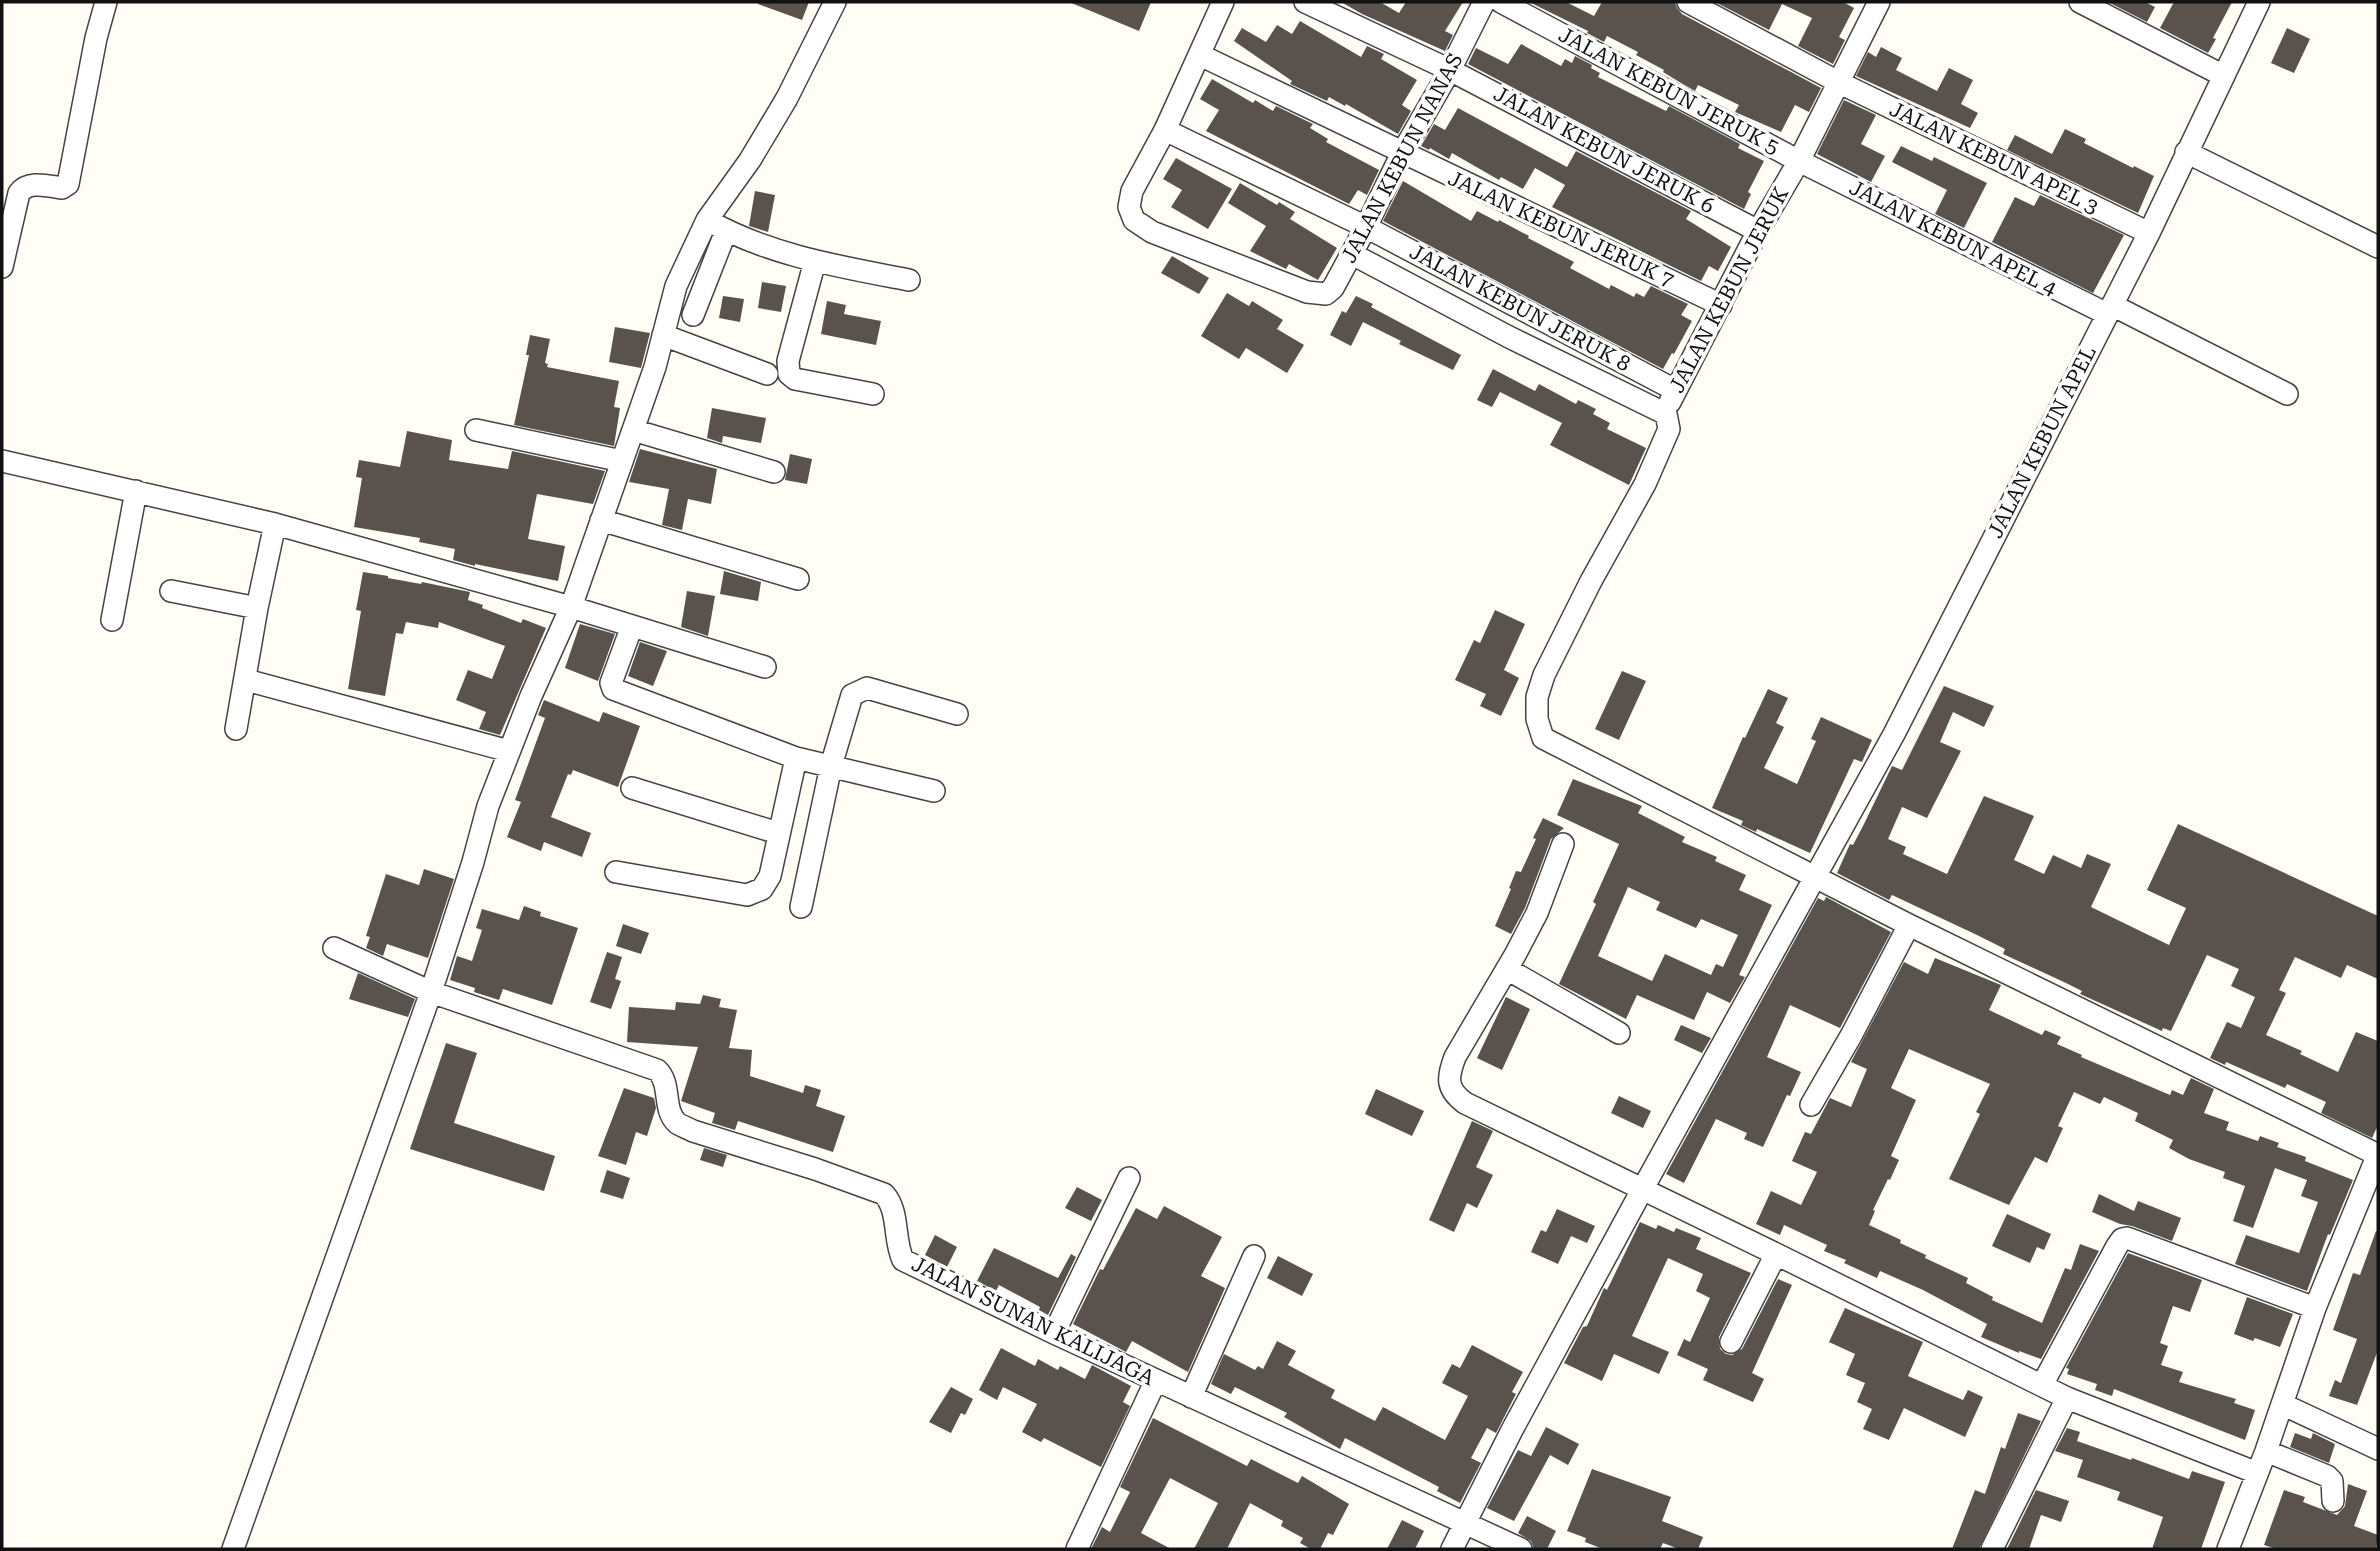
<svg xmlns="http://www.w3.org/2000/svg" width="2380" height="1551" font-family="'Roboto Serif',serif">
<rect width="100%" height="100%" fill="#fffdf5"/>
<path fill="#5a524d" fill-rule="evenodd" d="M758 2H809L802 20 758 4Z
M1069 2H1151L1139 31Z
M1341 2H1380L1399 13 1406 2H1463L1445 31 1453 35 1445 51 1362 14Z
M1529 2H1566L1594 16 1602 2H1675L1677 8 1682 14 1821 88 1809 112 1795 105 1781 132 1735 112 1739 105 1698 85 1695 91 1681 83 1663 72 1664 70 1636 55 1638 52 1607 36 1604 42 1587 33 1588 31Z
M1715 2H1843L1854 8 1839 37 1845 40 1833 64 1798 46 1812 18 1782 4 1769 30Z
M2108 2H2145L2155 7 2147 22Z
M2174 2H2232L2213 38 2216 39 2208 53 2160 28Z
M1300 21 1361 57 1367 46 1384 54 1381 59 1417 80 1402 105 1411 111 1398 134 1346 104 1345 106 1329 97 1327 101 1290 84 1292 81 1234 41 1242 28 1266 42 1277 25 1292 34Z
M2287 28 2310 39 2294 73 2271 63Z
M1521 44 1561 66 1565 59 1572 63 1575 56 1592 65 1591 68 1600 73 1598 77 1666 111 1669 106 1740 144 1738 148 1764 161 1748 192 1751 194 1744 209 1468 64 1476 48 1508 64Z
M1881 47 1902 58 1896 70 1937 91 1949 68 1973 80 1961 104 1978 113 1970 128 1856 76 1868 52 1876 57Z
M1212 79 1253 103 1255 100 1273 111 1276 106 1313 124 1310 128 1328 139 1326 142 1379 170 1367 195 1358 190 1349 204 1206 131 1219 110 1200 99Z
M1844 100 1876 115 1861 144 1885 156 1871 182 1817 154Z
M1458 108 1567 167 1576 151 1691 211 1686 219 1731 247 1718 271 1709 266 1701 281 1552 207 1565 185 1535 168 1523 189 1501 177 1499 180 1452 153 1449 159 1430 148 1429 150 1421 146 1434 124 1445 130Z
M2065 129 2086 139 2084 143 2133 168 2134 166 2154 176 2138 213 2007 150 2015 135 2052 154Z
M1901 146 1932 161 1934 157 1987 183 1964 228 1935 214 1947 190 1892 162Z
M1176 158 1232 189 1208 229 1171 207 1182 190 1163 179Z
M1403 181 1471 221 1477 211 1498 222 1499 220 1529 236 1528 238 1574 262 1570 268 1609 289 1611 285 1634 297 1636 293 1644 297 1651 286 1688 304 1681 315 1692 321 1674 354 1672 353 1663 369 1383 221Z
M1240 183 1277 205 1279 202 1295 212 1290 219 1337 248 1318 280 1289 264 1286 269 1250 251 1266 226 1228 203Z
M755 191 775 195 768 232 749 226Z
M2040 195 2124 235 2093 293 1992 242 2015 197 2034 206Z
M1172 256 1209 278 1199 294 1161 273Z
M762 282 786 286 781 312 758 308Z
M1227 293 1249 306 1252 301 1283 320 1277 329 1304 345 1287 373 1246 348 1239 359 1201 336Z
M723 296 744 299 740 322 719 318Z
M1356 296 1373 304 1371 307 1461 355 1453 370 1399 344 1401 341 1363 322 1351 346 1330 335 1342 311 1346 313Z
M827 301 846 305 844 314 881 321 876 345 821 334Z
M615 327 650 333 641 368 609 362Z
M530 335 550 339 545 363 548 364 547 367 619 381 614 407 620 408 614 446 514 425 529 355H526Z
M1493 369 1535 391 1539 384 1576 404 1578 400 1596 409 1593 414 1610 423 1607 429 1646 448 1629 485 1550 445 1562 423 1500 392 1492 407 1477 400Z
M712 408 766 418 761 443 723 436 722 443 707 438Z
M407 431 452 440 449 460 508 469 512 451 605 471 593 504 537 494 528 539 565 546 558 581 475 564V566L453 560 455 549 419 542 420 538 354 527 362 478 356 477 359 460 400 467Z
M640 449 717 469 711 504 688 499 682 530 662 525 669 489 629 482Z
M790 454 812 459 807 484 785 480Z
M724 571 761 582 758 601 720 594Z
M363 572 388 576V578L421 584 422 582 470 592 468 600 483 605 482 608 521 623 523 619 546 628 500 735 479 729 486 712 456 700 468 670 492 679 505 646 439 622 438 628 406 622 403 634 396 633 385 696 348 689 361 611 356 610Z
M687 591 715 596 708 636 681 627Z
M1495 610 1525 624 1504 670 1519 678 1501 716 1480 706 1486 694 1455 680 1474 640 1480 643Z
M580 624 615 634 598 681 565 668Z
M640 642 667 651 653 686 628 676Z
M1622 671 1646 681 1619 740 1595 729Z
M1944 686 1994 706 1984 727 1953 712 1940 742 1961 751 1927 818 1902 807 1888 839 1906 847 1903 854 1947 874 1984 796 2034 816 2014 860 2044 874 2053 855 2081 868 2087 854 2111 864 2091 907 2169 945 2186 908 2147 890 2178 824 2378 916V979L2347 965 2341 978 2295 957 2279 990 2286 993 2266 1035 2302 1051 2300 1054 2338 1072 2356 1032 2378 1041V1125L2372 1138 2321 1113 2326 1102 2287 1084 2285 1088 2226 1062 2225 1065 2210 1058 2227 1022 2241 1028 2255 997 2231 986 2239 969 2207 955 2171 1031 2163 1028 2162 1031 2080 994 2082 991 2066 983 2003 954 2005 949 1977 935 1892 895 1889 900 1837 873 1850 844 1853 845 1864 824 1892 766 1902 770Z
M1768 689 1788 698 1776 723 1784 727 1764 768 1797 784 1816 741 1811 739 1821 717 1872 740 1862 762 1854 759 1810 853 1757 829 1756 832 1741 825 1743 821 1712 808 1743 737 1745 738Z
M544 700 599 722 603 712 640 726 618 787 573 770 571 775 568 774 551 817 591 833 582 857 544 842 541 851 507 837 521 802 515 800 545 718 538 715Z
M1573 779 1642 806 1638 813 1685 837 1682 842 1717 857 1715 861 1746 875 1739 890 1772 905 1739 975 1745 977 1730 1003 1707 992 1694 1020 1637 995 1626 1019 1559 984 1596 904 1593 902 1619 844 1557 815ZM1628 887 1660 902 1656 910 1696 928 1701 919 1738 935 1723 967 1716 964 1711 975 1665 954 1652 981 1598 956Z
M1543 818 1564 828 1551 839 1525 908 1511 934 1495 926 1511 889 1509 888 1516 871 1521 872 1536 839 1533 838Z
M424 869 454 879 428 958 387 944 383 956 366 948 370 937 366 936 386 874 419 885Z
M1826 897 1891 932 1840 1028 1790 1005 1767 1057 1801 1072 1790 1096 1787 1095 1763 1147 1744 1139 1747 1133 1716 1119 1684 1183 1666 1174 1818 898 1824 901Z
M524 906 541 912 540 916 578 928 552 1005 503 989 499 1000 474 992 475 988 450 980 457 956 472 961 482 930 476 928 482 909 519 920Z
M623 924 649 933 641 954 616 946Z
M607 952 622 957 615 979 621 981 611 1009 590 1002Z
M1935 958 2001 985 1989 1010 2042 1035 2045 1030 2061 1037 2057 1044 2082 1055 2081 1057 2170 1095 2172 1090 2183 1095 2191 1078 2214 1089 2204 1113 2229 1122 2226 1130 2258 1141 2260 1136 2279 1143 2277 1147 2306 1157 2305 1161 2353 1180 2330 1235 2328 1234 2307 1291 2235 1264 2246 1235 2299 1253 2318 1202 2301 1196 2307 1180 2275 1168 2253 1228 2233 1221 2245 1186 2223 1178 2225 1172 2189 1159 2169 1148 2173 1140 2135 1121 2138 1113 2104 1097 2100 1104 2074 1092 2058 1126 2063 1128 2047 1163 2035 1157 2009 1205 1949 1179 1980 1114 1976 1112 1990 1084 1909 1049 1891 1088 1916 1100 1891 1156 1899 1160 1890 1180 1888 1179 1873 1210 1875 1211 1869 1225 1901 1240 1900 1243 1926 1255 1925 1258 1968 1278 1966 1283 1993 1297 1992 1300 2042 1323 2065 1268 2071 1270 2080 1244 2099 1251 2041 1359 2019 1351V1353L1981 1337 1987 1324 1923 1290 1880 1271 1877 1278 1844 1263 1846 1260 1824 1251 1827 1245 1784 1225 1780 1235 1756 1224 1771 1191 1801 1205 1817 1172 1792 1161 1805 1132 1811 1134 1830 1098 1851 1107 1867 1069 1851 1062 1904 962 1928 974Z
M358 973 415 999 408 1017 349 999Z
M703 995 721 999 719 1007 737 1010 729 1048 752 1050 750 1076 803 1093 805 1085 821 1090 816 1106 845 1116 833 1152 738 1121 735 1130 712 1123 715 1113 681 1101 698 1047 627 1042 629 1007 675 1010 676 1002 700 1004Z
M1506 997 1530 1009 1502 1070 1477 1058Z
M1681 1025 1711 1038 1702 1053 1674 1040Z
M446 1043 477 1053 454 1123 555 1156 544 1191 410 1149Z
M624 1088 654 1098 656 1108 647 1136 636 1132 626 1165 598 1156Z
M1376 1089 1424 1111 1412 1136 1365 1114Z
M1619 1096 1651 1111 1643 1128 1611 1113Z
M1472 1121 1493 1131 1476 1167 1493 1175 1477 1208 1467 1203 1454 1232 1429 1220Z
M704 1148 727 1155 723 1167 700 1160Z
M607 1170 630 1178 623 1199 600 1192Z
M1077 1187 1102 1200 1091 1221 1065 1208Z
M2099 1194 2134 1211 2138 1201 2181 1218 2172 1241 2132 1226 2120 1224 2092 1212Z
M1164 1206 1222 1237 1201 1276 1225 1288 1188 1372 1132 1341 1126 1352 1073 1324 1100 1269 1103 1270 1136 1208 1157 1219Z
M1557 1209 1595 1226 1587 1243 1571 1236 1558 1264 1531 1252 1541 1230 1546 1232Z
M2007 1214 2051 1234 2044 1250 2037 1247 2030 1263 1992 1246Z
M1640 1222 1656 1229 1658 1225 1674 1232 1676 1228 1701 1238 1696 1249 1751 1273 1719 1337 1720 1349 1726 1354 1732 1355 1742 1349 1778 1279 1792 1285 1752 1373 1764 1379 1753 1402 1703 1380 1708 1369 1677 1355 1684 1339 1690 1342 1710 1298 1696 1291 1703 1274 1668 1258 1632 1336 1669 1352 1659 1374 1614 1354 1602 1381 1564 1363 1583 1327 1587 1326 1604 1288 1607 1290Z
M2376 1231 2378 1232V1350L2357 1405 2329 1396 2335 1380 2341 1383 2357 1339 2333 1330 2353 1273 2360 1275Z
M935 1235 957 1247 947 1267 925 1255Z
M994 1248 1058 1278 1071 1254 1076 1257 1048 1315 1039 1310 1040 1307 999 1285 996 1291 977 1281Z
M2128 1253 2202 1280 2190 1312 2173 1306 2160 1343 2168 1346 2161 1365 2183 1372 2179 1382 2236 1399 2234 1403 2255 1410 2245 1440 2114 1389 2112 1396 2095 1390 2097 1384 2067 1374 2069 1369 2066 1368Z
M1278 1256 1313 1274 1302 1296 1267 1278Z
M2247 1297 2293 1314 2280 1347 2255 1338 2253 1341 2234 1334Z
M1845 1308 1923 1342 1908 1376 1963 1400 1968 1390 1983 1397 1965 1437 1904 1408 1889 1440 1863 1429 1872 1409 1857 1402 1865 1383 1846 1375 1855 1354 1829 1342Z
M1277 1341 1296 1351 1288 1365 1335 1390 1331 1398 1375 1421 1383 1407 1445 1440 1468 1396 1442 1383 1452 1364 1460 1368 1472 1345 1523 1372 1512 1392 1516 1394 1496 1433 1487 1428 1471 1458 1481 1463 1460 1503 1437 1491 1439 1487 1345 1438 1340 1449 1284 1417 1287 1413 1235 1387 1231 1394 1211 1384 1224 1354 1255 1370 1258 1366 1263 1369Z
M1001 1348 1035 1366 1038 1359 1058 1370 1060 1366 1085 1379 1092 1365 1131 1386 1123 1402 1130 1406 1101 1467 1044 1438 1041 1442 1022 1432 1037 1404 1003 1387 997 1400 979 1390Z
M951 1387 973 1399 965 1415 961 1413 951 1433 929 1422Z
M2018 1413 2041 1421 1979 1549H1952L1975 1490 1985 1494 2001 1447 2005 1449Z
M1153 1418 1247 1466 1251 1459 1298 1483 1302 1476 1349 1504 1333 1535 1328 1533 1320 1549H1311L1300 1543 1303 1538 1281 1526 1283 1521 1250 1503 1227 1549H1194L1218 1503 1170 1478 1141 1533 1171 1549H1091L1102 1527 1110 1532 1130 1492 1120 1487Z
M1546 1427 1579 1444 1568 1465 1550 1455 1514 1521 1487 1508 1518 1450 1531 1456Z
M2067 1428 2080 1432 2077 1441 2131 1460 2132 1458 2189 1479 2192 1471 2225 1482 2201 1549H2152L2163 1517 2117 1500 2120 1492 2077 1477 2083 1460 2055 1451Z
M2295 1433 2311 1439 2313 1433 2335 1444 2329 1463 2290 1447Z
M1592 1469 1671 1497 1662 1521 1703 1537 1698 1549H1679L1663 1543 1660 1549H1603L1585 1542 1586 1538 1567 1531Z
M2348 1484 2367 1491 2354 1526 2378 1535 2376 1549H2276L2264 1545 2284 1490 2305 1497 2303 1502 2337 1515 2345 1506Z
M2036 1490 2069 1501 2061 1522 2041 1515 2029 1549H2007Z
M1527 1516 1556 1531 1547 1549H1534L1531 1541 1518 1533Z
M1402 1520 1424 1531 1415 1549H1387Z"/>
<g fill="none" stroke-linecap="round" stroke-linejoin="round">
<defs>
<path id="minor" d="M1223 2 1165 130 1132 191 1129 207 1134 220 1152 232 1307 292 1326 294 1333 288 1366 227 1402 153 1450 70 1484 2
M1305 2 1450 70 1758 231
M1501 2 1799 161 2107 314
M1688 2 1840 83 2149 233
M2080 2 2224 76
M1200 55 1721 305
M1165 130 1366 227 1675 390
M2186 152 2378 247
M707 220C768 255 841 267 909 280
M2 244 7 245 19 193C28 180 48 186 62 188L68 184 96 38 106 2
M1352 254 1509 337 1666 414
M815 261 788 361 789 374 795 379 873 394
M2 267 7 245
M2112 305 2287 394
M693 315 726 231
M663 335 767 374
M1670 402 1758 231 1799 161 1879 2
M1666 414 1669 429 1645 484 1591 581 1544 675 1537 697V719L1543 738 1909 925 2378 1155
M476 430 622 461
M633 430 774 472
M2 461 275 524 571 607 765 667
M601 520 798 579
M171 591 257 608 236 729
M257 608 275 524
M112 620 136 491
M246 680 509 751
M796 758 934 791
M632 788 778 833
M1563 844 1537 913 1515 955 1455 1057C1447 1078 1446 1089 1465 1103L1776 1254 2067 1398 2257 1473
M616 872 747 895 762 889 770 876 796 758 613 689 611 683 632 626
M801 907 831 766 852 695 867 688 957 714
M334 948 431 992 657 1070C672 1084 662 1109 677 1123 681 1126 688 1128 693 1131L815 1169 884 1194C900 1212 893 1239 903 1260L1054 1333 1521 1549
M1507 969 1619 1033
M1811 1105 1852 1034 1909 925
M1054 1333 1129 1178
M1731 1342 1776 1254
M2042 1385 2117 1246 2122 1239 2127 1238 2315 1308
M1191 1397 1254 1256
M2282 1404 2378 1449
M2266 1451 2327 1476 2332 1481 2333 1501
M233 1549 431 992 473 862 488 806 531 696 571 607 633 430 655 367 676 286 707 220 750 160 787 98 835 2
M1077 1549 1156 1380
M1452 1549 1512 1430 1642 1190 1894 734 2149 233 2259 2
M1992 1549 2067 1398
M2228 1549 2266 1451 2315 1308 2378 1154"/>
</defs>
<use href="#minor" stroke="#444" stroke-width="24"/>
<use href="#minor" stroke="#fff" stroke-width="21"/>
</g>
<g text-anchor="middle" stroke-width="7" stroke-linejoin="round" paint-order="stroke">
<g font-size="21" fill="#111" stroke="#fff">
<text transform="translate(1669 91) rotate(28)" y="7">JALAN KEBUN JERUK 5</text>
<text transform="translate(1604 150) rotate(28)" y="7">JALAN KEBUN JERUK 6</text>
<text transform="translate(1402 158) rotate(-62)" y="7">JALAN KEBUN NANAS</text>
<text transform="translate(1994 158) rotate(26)" y="7">JALAN KEBUN APEL 3</text>
<text transform="translate(1561 229) rotate(25)" y="7">JALAN KEBUN JERUK 7</text>
<text transform="translate(1953 238) rotate(27)" y="7">JALAN KEBUN APEL 4</text>
<text transform="translate(1729 290) rotate(-62)" y="7">JALAN KEBUN JERUK</text>
<text transform="translate(1520 308) rotate(28)" y="7">JALAN KEBUN JERUK 8</text>
<text transform="translate(2042 442) rotate(-63)" y="7">JALAN KEBUN APEL</text>
<text transform="translate(1033 1321) rotate(26)" y="7">JALAN SUNAN KALIJAGA</text>
</g>
</g>
<rect width="2380" height="1551" fill="none" stroke="#111111" stroke-width="7"/>
</svg>
